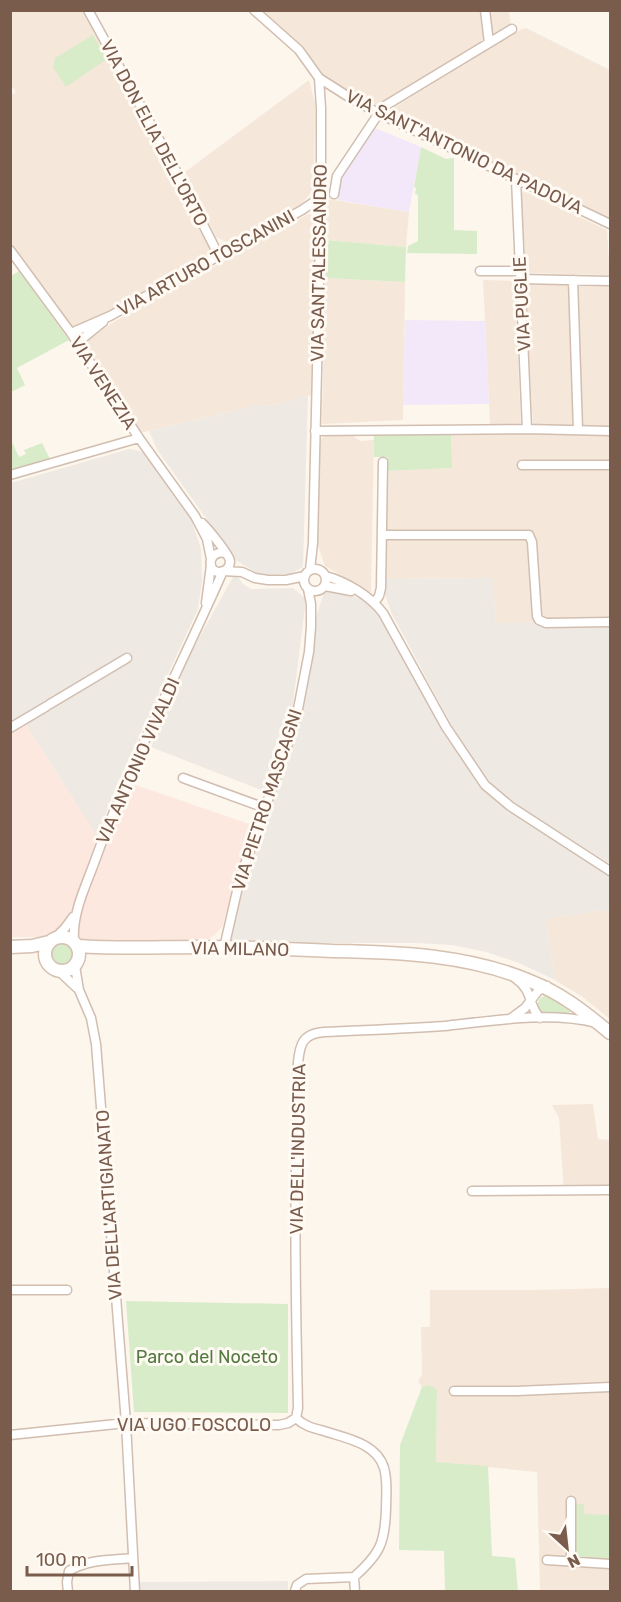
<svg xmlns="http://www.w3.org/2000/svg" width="621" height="1602" font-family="Rubik,sans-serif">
<rect width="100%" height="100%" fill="#fdf6ec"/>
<path fill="#f5e8da" d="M11 11H84L163 155 215 255 108 313 72 329 11 243 10 96 16 92 11 85Z
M258 11H509L511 27 377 110 353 96 321 75 316 65 302 48Z
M526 28 610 70V219L392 114 393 108 520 30Z
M309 80 315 103 314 189 301 205 228 243 216 237 185 172Z
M524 191 607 230 610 275 530 273 526 269 521 194Z
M327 199 409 212 406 247 325 240Z
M308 214 316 216 312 395 268 406 262 404 140 433 85 343 112 323Z
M325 278 405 282 403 420 322 424Z
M483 280 514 281 521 424H490Z
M531 284 610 286V429L533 426 525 289Z
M451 431 610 434V625H535L534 622 496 624 493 578 385 579 387 471 452 468Z
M350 434 360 441 374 440 371 593 325 566 318 546 320 440 326 435Z
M610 909V1019L581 996 555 980 546 919Z
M593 1104 598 1139 610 1140V1195H564L559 1118 552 1105Z
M610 1288V1591H540L537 1472 436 1462 437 1390 432 1386 427 1385 422 1387 418 1381 422 1375 421 1327H430V1290H532Z"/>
<path fill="#fde8e0" d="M26 725 97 836 107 841 133 784 255 826 238 869 223 925 215 935 201 943 88 944 81 940 78 933 64 930 51 933 43 937H11L10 734Z"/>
<path fill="#efe9e4" d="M308 396 303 567 290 574 259 575 236 560 158 451 149 431 262 404 268 406Z
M129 449 140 451 146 454 153 461 191 519 201 549 202 581 198 609 117 785 97 836 26 725 11 734V483Z
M233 577H238L243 584 251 589 293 588 306 599 291 719 287 717 272 754 279 757 266 792 151 747 190 654Z
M493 578 496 623 534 622 535 625H610V864L501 794 486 778 458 737 392 614 385 595V579Z
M327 590 350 594 365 601 380 615 480 785 498 803 610 875V909L546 919 555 980 519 963 486 952 452 945 417 943H230L240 886 294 735 304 701 314 642 316 617 324 593Z
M288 1581V1591H139L138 1582Z"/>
<path fill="#f3e8fa" d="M375 128 421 147 409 212 337 200 340 177Z
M405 320 485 321 489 404 403 405Z"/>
<path fill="#d8ecc9" d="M93 35 107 59 66 87 53 67 55 58Z
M421 147 446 159 454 158V230L477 231V254L407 253 408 246 418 241V195L415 194 416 188 414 187Z
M325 240 406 247 405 282 325 278Z
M19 271 69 340 17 368 25 385 11 392V276Z
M451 431 452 468 387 471V457H374V432Z
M11 440 19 457 26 454 24 450 42 443 50 459 11 470Z
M48 954a14 14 0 1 1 28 0a14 14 0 1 1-28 0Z
M547 995 572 1009V1011C564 1017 549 1016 540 1012 536 1003 538 997 547 995Z
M126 1301 288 1304V1413L134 1412Z
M427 1385 432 1386 437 1390 436 1462 488 1466 492 1556 515 1558 518 1591H445L444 1551 399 1550 400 1445 422 1387Z
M576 1504H584V1514L610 1515 609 1560 574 1559Z"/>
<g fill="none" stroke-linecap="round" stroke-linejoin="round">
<defs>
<path id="minor" d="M88 10 173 165 219 256
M254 10 299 50 319 78 321 108V197L313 543 310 570
M485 10 489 43
M319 78 352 99 378 113 610 224
M516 179 527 429
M334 194 337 176 383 107 512 29
M10 250 71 333 139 438 195 516 207 539 211 559
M480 271H520
M521 279 610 281
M573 280 578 430
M71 333 110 316 302 210 321 197
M77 343 103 322
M315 431 527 429 610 431
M522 465H610
M10 475 139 438
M202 523C208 529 229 554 230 561 230 564 229 567 227 569 225 571 221 572 218 572 205 569 210 550 225 553
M382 535H529L532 542 537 616 539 620 546 623 610 622
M304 580a11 11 0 1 1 22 0a11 11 0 1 1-22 0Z
M326 576C347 582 370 596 383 613L446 727 485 785 510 806 610 871
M325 586 351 591
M206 603 211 565
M374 603 379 596 381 588 383 462
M50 704 127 658
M10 728 47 706
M183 778 265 808
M54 939 65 928 73 917
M74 941C72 915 84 890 93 866 129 765 180 669 223 571L242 572 255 578 268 580H286L305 576
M224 948 240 878 290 738 298 709 309 652 311 627V604L308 589
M75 966 79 990 91 1018 96 1044 126 1423 135 1592
M60 972 77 988
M515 978C534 991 527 1004 540 1018
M510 1019 525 1008 538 991 547 986
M472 1191 610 1190
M10 1290H67
M454 1391H517L610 1387
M296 1418 298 1408C296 1312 294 1217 297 1121 297 1103 295 1059 302 1044 306 1035 315 1033 324 1032 364 1030 404 1029 444 1026 490 1021 551 1011 596 1023
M296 1418C304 1426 313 1428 324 1431 345 1438 377 1443 384 1468 388 1481 386 1496 386 1509 385 1543 380 1554 354 1577L355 1592
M10 1435 126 1423 279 1425 288 1423 296 1418
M547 1560 610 1564
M571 1562V1501
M295 1591 297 1585 306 1579 354 1577
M68 1592 67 1582 69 1571C88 1559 112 1560 133 1558"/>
<path id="secondary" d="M45 954a17 17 0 1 1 34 0a17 17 0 1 1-34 0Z
M78 946C119 949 160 947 201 947 245 947 289 949 333 951 399 952 469 955 530 981 561 993 585 1012 610 1033
M10 947 32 946 49 942"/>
</defs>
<use href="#minor" stroke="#d1beb0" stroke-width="11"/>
<use href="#secondary" stroke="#d6c0b0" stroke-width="15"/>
<use href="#minor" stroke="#fff" stroke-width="8"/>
<use href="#secondary" stroke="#fff" stroke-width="12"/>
</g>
<g text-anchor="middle" stroke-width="6" stroke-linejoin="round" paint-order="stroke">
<g font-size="18" fill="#7a5c4d" stroke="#fffaf3">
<text transform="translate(154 133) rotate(62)" y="6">VIA DON ELIA DELL'ORTO</text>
<text transform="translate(464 152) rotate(26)" y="6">VIA SANT'ANTONIO DA PADOVA</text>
<text transform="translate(206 263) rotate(-29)" y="6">VIA ARTURO TOSCANINI</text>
<text transform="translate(319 263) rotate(-89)" y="6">VIA SANT'ALESSANDRO</text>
<text transform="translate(522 304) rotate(-93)" y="6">VIA PUGLIE</text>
<text transform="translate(103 383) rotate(57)" y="6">VIA VENEZIA</text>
<text transform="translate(138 761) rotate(-66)" y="6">VIA ANTONIO VIVALDI</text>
<text transform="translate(267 800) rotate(-72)" y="6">VIA PIETRO MASCAGNI</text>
<text transform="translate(240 949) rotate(1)" y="6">VIA MILANO</text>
<text transform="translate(298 1149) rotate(-89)" y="6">VIA DELL'INDUSTRIA</text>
<text transform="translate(109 1205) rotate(-94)" y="6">VIA DELL'ARTIGIANATO</text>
<text x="194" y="1431">VIA UGO FOSCOLO</text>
</g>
<g font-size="18" fill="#537a41" stroke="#fffaf3">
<text x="207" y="1363">Parco del Noceto</text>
</g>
</g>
<rect width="621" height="1602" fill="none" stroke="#7a5c4d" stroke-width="24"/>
<g transform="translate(567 1548) rotate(153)" stroke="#fffaf3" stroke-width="4.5" paint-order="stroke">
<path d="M0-4.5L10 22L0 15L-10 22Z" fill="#7a5c4d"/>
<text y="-9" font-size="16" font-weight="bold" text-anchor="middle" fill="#7a5c4d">N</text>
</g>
<path d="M27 1566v9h105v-9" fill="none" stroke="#7a5c4d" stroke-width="3"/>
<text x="36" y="1566" font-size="18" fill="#7a5c4d" stroke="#fffaf3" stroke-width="4.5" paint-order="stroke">100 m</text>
</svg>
